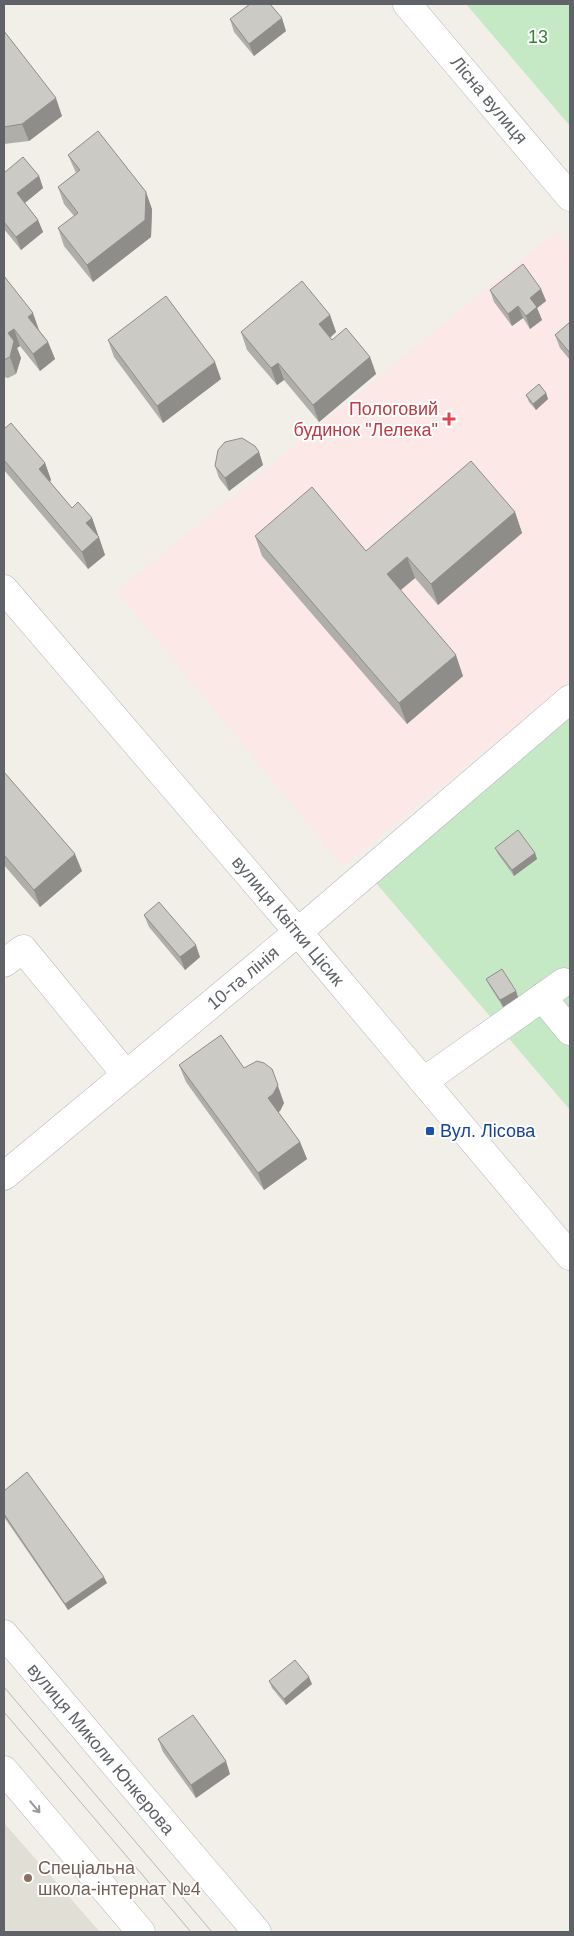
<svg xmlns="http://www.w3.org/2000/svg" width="574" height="1936" font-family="Arial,sans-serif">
<rect width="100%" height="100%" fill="#f1efe8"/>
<path fill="#e1ded6" d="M4 1823 100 1932H4Z"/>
<path fill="#fce8e6" d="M557 231 570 247V681L343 866 117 591Z"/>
<path fill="#c5e8c5" d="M466 4H570V126Z
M570 718V1110L376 883Z"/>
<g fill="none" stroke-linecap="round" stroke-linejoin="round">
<defs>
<path id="minor" d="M407 4 570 197
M4 589 298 932 570 1256
M4 963 23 949 123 1071
M542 997 570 1031
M424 1081 564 982
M4 1176 298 932 570 699
M4 1634 257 1932
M4 1770 141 1932"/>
</defs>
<use href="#minor" stroke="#b5b8bc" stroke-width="29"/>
<use href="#minor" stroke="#fff" stroke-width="28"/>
<path stroke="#b6b7b8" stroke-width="1" d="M4 1687 212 1932
M4 1712 191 1932"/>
</g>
<path fill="#afaea9" d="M230 19 286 31 254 56 234 32Z
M4 31 62 116 29 141 4 144Z
M68 155 152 209 151 237 93 282 64 246 58 228 74 216 64 204 58 187 76 173Z
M4 173 39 176 43 188 25 203 38 220 43 232 21 250 4 229Z
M4 276 39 330 48 342 55 359 40 371 20 346 17 348 21 358 16 374 8 378 4 377Z
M541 289 546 301 537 308 542 320 530 329 523 318 512 326 494 302 490 290Z
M330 315 336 332 330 338 332 340 370 357 376 374 319 422 284 380 277 385 247 350 241 332Z
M570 322V360L560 348 555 335Z
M108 340 221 379 163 423 114 357Z
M546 393 548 399 536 410 529 402 526 395Z
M4 429 45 463 51 480 50 482 72 508 92 518 98 535 97 536 105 555 88 569 4 470Z
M259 452 263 465 229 491 219 478 215 466Z
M515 512 522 533 438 605 415 578 400 590 463 676 407 724 262 556 255 536 366 551Z
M4 772 82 871 40 907 4 865Z
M495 848 535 853 537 859 514 876 498 854Z
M144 915 200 957 185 970 149 927Z
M486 979 518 997 503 1007 489 985Z
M179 1065 244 1068 284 1103 280 1111 278 1112 300 1142 307 1159 264 1190 186 1082Z
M4 1491 107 1583 68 1610 4 1517Z
M269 1681 312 1684 286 1705 272 1688Z
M158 1739 230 1774 196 1798 163 1752Z"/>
<path fill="#8f8d8a" d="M282 18 286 31 254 56 249 44Z
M56 98 62 116 29 141 22 124Z
M39 176 43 188 21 206 17 193Z
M146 192 152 209 151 237 93 282 87 265Z
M38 220 43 232 21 250 16 237Z
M541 289 546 301 537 308 542 320 530 329 526 316 530 298Z
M518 306 523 318 512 326 508 314Z
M33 313 39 330 34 334 28 317Z
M330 315 336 332 325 342 319 324Z
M14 329 20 346 17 348 21 358 16 374 10 357 8 333Z
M48 342 55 359 40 371 33 354Z
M370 357 376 374 319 422 313 405Z
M215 362 221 379 163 423 157 406Z
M278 363 284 380 277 385 271 368Z
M546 393 548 399 536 410 533 404Z
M259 452 263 465 229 491 225 478Z
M45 463 51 480 45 486 39 469Z
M515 512 522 533 438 605 431 584Z
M92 518 98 535 93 540 86 523Z
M99 537 105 555 88 569 82 552Z
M407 557 415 578 395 595 387 574Z
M456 655 463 676 407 724 399 703Z
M535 853 537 859 514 876 512 870Z
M75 854 82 871 40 907 34 890Z
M196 945 200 957 185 970 180 957Z
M516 991 518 997 503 1007 500 1000Z
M272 1069 284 1103 280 1111 274 1115 268 1098Z
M300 1142 307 1159 264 1190 258 1173Z
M104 1577 107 1583 68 1610 65 1604Z
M309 1677 312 1684 286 1705 284 1699Z
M226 1761 230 1774 196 1798 191 1785Z"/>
<path fill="#cccac5" stroke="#8f8d8a" d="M250 4H270L282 18 249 44 230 19Z
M4 31 56 98 22 124 4 127Z
M98 131 146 192 145 220 87 265 58 228 78 213 58 187 80 170 68 155Z
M23 157 39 176 17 193 38 220 16 237 4 222V173Z
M523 264 541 289 530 298 537 307 526 316 518 306 508 314 490 290Z
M4 276 33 313 28 317 48 342 33 354 14 329 8 333 14 341 10 357 4 360Z
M302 281 330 315 319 324 332 340 346 328 370 357 313 405 278 363 271 368 241 332Z
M166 296 215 362 157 406 108 340Z
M570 322V353L555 335Z
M539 384 546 393 533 404 526 395Z
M11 423 45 463 39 469 72 508 78 502 92 518 86 523 99 537 82 552 4 460V429Z
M242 438 255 446 259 452 225 478 215 466 218 450 225 442Z
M471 461 515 512 431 584 407 557 387 574 456 655 399 703 255 536 312 487 366 551Z
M4 772 75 854 34 890 4 855Z
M518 830 535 853 512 870 495 848Z
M159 902 196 945 180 957 144 915Z
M502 969 516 991 500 1000 486 979Z
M221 1035 244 1068 257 1061 264 1063 272 1069 278 1085 273 1094 268 1098 300 1142 258 1173 179 1065Z
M27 1472 104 1577 65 1604 4 1514V1491Z
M295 1660 309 1677 284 1699 269 1681Z
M193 1715 226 1761 191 1785 158 1739Z"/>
<defs><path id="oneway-shaft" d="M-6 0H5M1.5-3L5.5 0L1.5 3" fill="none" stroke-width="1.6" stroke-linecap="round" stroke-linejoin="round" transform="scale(1.25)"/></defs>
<use stroke="#979a9d" href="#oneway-shaft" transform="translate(35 1807) rotate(50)"/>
<path fill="#e0444e" stroke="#fff" stroke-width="2" d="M446.5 411.5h5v5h5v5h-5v5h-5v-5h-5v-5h5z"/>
<rect fill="#1a4fb4" stroke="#fff" stroke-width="2" x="425" y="1126" width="10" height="10" rx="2.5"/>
<circle fill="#8d6e63" stroke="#fff" stroke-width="2" cx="28" cy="1878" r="5"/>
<g text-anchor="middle" stroke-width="4" stroke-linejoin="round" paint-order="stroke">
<g font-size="18" fill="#348238" stroke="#fff">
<text x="538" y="43">13</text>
</g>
<g font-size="18" fill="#5f6368" stroke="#fff">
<text transform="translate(489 100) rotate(50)" y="6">Лісна вулиця</text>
<text transform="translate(288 921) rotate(50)" y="6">вулиця Квітки Цісик</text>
<text transform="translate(243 978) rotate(-40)" y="6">10-та лінія</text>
<text transform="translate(101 1749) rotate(50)" y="6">вулиця Миколи Юнкерова</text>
</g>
<g font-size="18" fill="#be3a42" stroke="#fff" text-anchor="end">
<text x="438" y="415">Пологовий<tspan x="438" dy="21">будинок "Лелека"</tspan></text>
</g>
<g font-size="18" fill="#164399" stroke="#fff" text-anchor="start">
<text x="440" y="1137">Вул. Лісова</text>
</g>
<g font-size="18" fill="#785e54" stroke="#fff" text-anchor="start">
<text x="38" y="1874">Спеціальна<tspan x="38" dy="21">школа-інтернат №4</tspan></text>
</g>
</g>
<rect width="574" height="1936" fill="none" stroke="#5f6368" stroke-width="10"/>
</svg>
